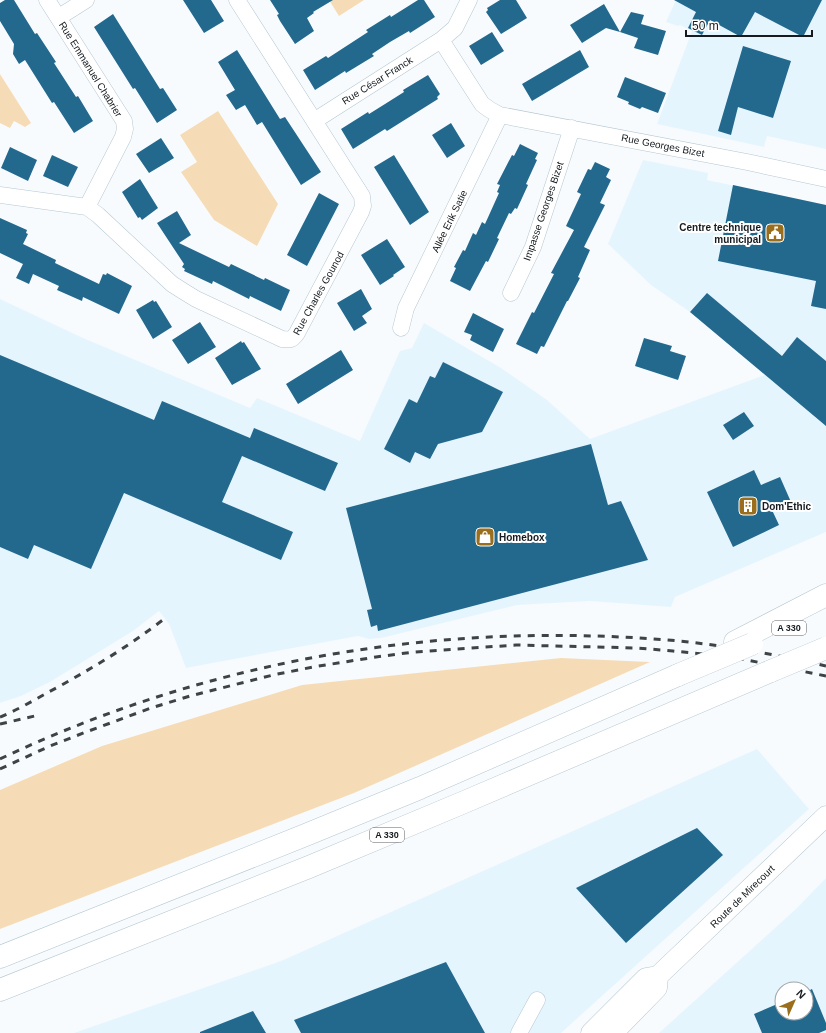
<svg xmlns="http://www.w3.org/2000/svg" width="826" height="1033" font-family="Helvetica,sans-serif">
<rect width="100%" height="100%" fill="#f8fbfe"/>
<path fill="#e5f5fe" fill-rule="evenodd" d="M676 0H826V149L767 136 764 147 657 124 692 31 680 25 678 26 666 22Z
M643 160 708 173 707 180 826 205V532L675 597 671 607 590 601 517 605 381 638 369 639 358 636 186 668 169 624 159 611 133 631 50 682 21 696 0 703V299L83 338 250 408 257 398 360 441 400 351 412 348 424 323 501 368 547 400 590 439 765 375 690 312 651 285 608 244Z
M757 749 809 809 561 1033H74L281 961Z
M826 878V1033H659L797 908ZM782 989H806V1013H782Z"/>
<path fill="#f6dcb6" d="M329 0H364L339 16Z
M0 74 31 123 25 127 14 121 10 128 0 123Z
M218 111 278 204 257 246 214 220 181 172 197 162 180 135Z
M561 658 650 662 354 793 0 929V790L102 746 302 685Z"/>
<path fill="#23698e" d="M5 0H14L35 34 37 33 56 62 54 63 76 97 78 96 93 121 74 133 54 102 52 103 25 60 19 64 13 54 14 44 0 21V3Z
M183 0H211L224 21 204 33Z
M270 0H333L313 12 314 13 307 18 314 31 295 44 280 21 277 15 279 14Z
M418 0H424L435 17 410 33 409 31 390 42 372 54 374 56 346 73 345 71 315 90 303 70 326 56 328 58 368 32 366 30 390 15 391 17Z
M500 0H516L527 18 501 34 486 12 488 10 487 8Z
M674 0H822L803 37 755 12 741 37 710 20 702 35 688 28 696 12Z
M604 4 620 32 606 28 582 43 570 25Z
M631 12 644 15 641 24 666 31 658 55 634 48 638 38 620 32Z
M113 14 160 89 163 88 177 110 157 123 135 88 133 89 94 27Z
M492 32 504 51 481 65 469 46Z
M743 46 791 61 773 118 738 107 731 135 718 131Z
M237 50 280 119 285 117 321 172 301 185 262 122 257 125 245 105 236 110 226 95 235 90 218 62Z
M580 50 589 67 532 101 522 84Z
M428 75 440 94 437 97 438 99 387 131 385 129 353 149 341 129 368 112 369 114 385 104 404 92 403 90Z
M625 77 666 93 658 113 642 107 640 109 628 104 629 102 617 97Z
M451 123 465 146 447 158 432 135Z
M161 138 174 158 149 173 136 154Z
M520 144 538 153 535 159 537 160 526 184 528 185 517 209 515 208 511 214 509 213 497 238 499 239 488 262 486 261 470 291 450 281 456 268 454 267 463 250 465 251 473 233 476 235 482 222 485 224 499 193 497 192 500 185 497 184 512 155 514 156Z
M10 147 37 160 28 181 1 168Z
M52 155 78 167 68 187 43 176Z
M394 155 429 212 410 225 374 167Z
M595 162 610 169 606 177 611 180 600 203 605 205 584 247 590 250 578 277 580 278 568 301H567L544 347 541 346 537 354 516 344 532 312 534 313 554 274 551 273 574 230 566 226 581 194 577 192 588 169 591 170Z
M140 179 158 208 142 220 140 217 138 218 122 192Z
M733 185 826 205V309L811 306 816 281 718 261Z
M319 193 339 204 307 266 287 255Z
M177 211 191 235 179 243 229 267 231 264 264 280 265 278 290 290 281 311 250 296 249 299 213 281 212 284 184 271 185 269 182 267 184 264 157 223Z
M0 218 27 230 26 233 28 234 23 244 56 260 55 263 99 284 103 274 106 275 107 273 132 286 119 314 83 297 82 301 57 290 59 286 33 274 29 284 16 278 23 264 0 253Z
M387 239 405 267 393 275 394 276 380 285 361 255Z
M361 289 372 309 362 316 367 323 354 331 337 303Z
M707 293 782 356 797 337 826 361V426L690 312Z
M153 300 154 302 156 301 172 327 153 339 136 310Z
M473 313 504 329 493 352 470 340 472 335 464 332Z
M200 322 216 347 188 364 172 340Z
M644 338 672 346 670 351 686 356 678 380 635 366Z
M241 341 242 343 244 342 261 369 232 385 215 358Z
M341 350 353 370 298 404 286 384Z
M0 355 154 420 162 401 250 438 254 428 338 463 325 491 242 456 222 502 293 532 281 560 124 493 91 569 34 545 28 559 0 547Z
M443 362 503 392 482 432 438 444 430 459 415 452 410 463 384 449 409 399 417 403 430 376 435 378Z
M744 412 754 426 733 440 723 425Z
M591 444 608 505 621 501 648 560 378 631 377 625 371 627 367 610 372 609 346 508Z
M754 470 761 485 780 477 791 502 772 510 779 525 733 547 707 492Z
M697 828 723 855 626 943 576 888Z
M446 962 485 1033H301L294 1020Z
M812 989 826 1023V1030L819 1033H762L754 1014 782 1002V1013H806V992Z
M253 1011 266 1033H200V1032Z"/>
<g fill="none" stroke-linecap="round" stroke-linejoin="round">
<defs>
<path id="minor" d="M47 0 124 121 125 129 123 137 87 207
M59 17 86 0
M441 40 482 104C488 109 493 112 500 115L747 162 826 179
M314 121 441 40 455 28 469 0
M0 195 87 207 98 215 172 284 183 291 196 299 282 339C291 340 292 340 297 333L361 212 363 206 362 196 237 0
M511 293 533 247 572 128
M401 328 406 308 500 115
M519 1033 537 1000"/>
<path id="major" d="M591 1033 646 978 658 976 826 816
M613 1033 657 988 658 976"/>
<path id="highway" d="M735 642 826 595
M0 957 308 834 420 788 678 675
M0 990 309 867 462 803 771 671"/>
</defs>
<use href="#minor" stroke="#b5c7d2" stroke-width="17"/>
<use href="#major" stroke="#b5c7d2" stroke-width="21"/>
<use href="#highway" stroke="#b5c7d2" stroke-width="23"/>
<use href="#minor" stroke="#fff" stroke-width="16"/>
<use href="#major" stroke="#fff" stroke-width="20"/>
<use href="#highway" stroke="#fff" stroke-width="22"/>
<path stroke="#3d4346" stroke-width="3" stroke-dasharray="7 7" stroke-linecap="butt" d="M0 717C20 709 39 697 58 687 96 666 129 646 164 619
M0 724 39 715
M0 759C213 658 445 620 679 641 729 646 778 655 826 666
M0 769 50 746 86 732 151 708 190 696 273 675 313 667 376 657 414 652 516 645 637 648 673 651 732 657 826 676"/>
<defs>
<path id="highway-bridge" d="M771 671 826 648
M678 675 752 644"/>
</defs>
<use href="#highway-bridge" stroke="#b5c7d2" stroke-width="23" stroke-linecap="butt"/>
<use href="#highway-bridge" stroke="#fff" stroke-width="22"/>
</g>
<defs>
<symbol id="civic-square" viewBox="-11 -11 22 22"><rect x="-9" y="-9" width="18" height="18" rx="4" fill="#9a6e1c" stroke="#fff"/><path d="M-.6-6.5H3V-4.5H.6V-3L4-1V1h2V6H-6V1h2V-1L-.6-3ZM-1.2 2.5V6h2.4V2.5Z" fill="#fff"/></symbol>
<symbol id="building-square" viewBox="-11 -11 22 22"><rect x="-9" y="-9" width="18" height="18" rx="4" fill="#9a6e1c" stroke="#fff"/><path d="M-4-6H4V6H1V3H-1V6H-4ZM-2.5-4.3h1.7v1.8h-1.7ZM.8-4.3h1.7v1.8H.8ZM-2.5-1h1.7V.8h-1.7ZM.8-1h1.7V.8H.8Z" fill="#fff"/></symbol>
<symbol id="shop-square" viewBox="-11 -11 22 22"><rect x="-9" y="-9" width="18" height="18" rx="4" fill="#9a6e1c" stroke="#fff"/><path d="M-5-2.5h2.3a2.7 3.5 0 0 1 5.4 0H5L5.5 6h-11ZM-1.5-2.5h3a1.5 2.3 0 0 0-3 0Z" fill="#fff"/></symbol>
</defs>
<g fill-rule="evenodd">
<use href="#civic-square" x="764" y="222" width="22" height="22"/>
<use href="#building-square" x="737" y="495" width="22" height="22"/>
<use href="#shop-square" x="474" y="526" width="22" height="22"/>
</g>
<g text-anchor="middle" stroke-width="4" stroke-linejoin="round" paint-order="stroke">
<g fill="#fff" stroke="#5b5f62" stroke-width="1">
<rect x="772" y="621" width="34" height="14" rx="3"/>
<rect x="370" y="828" width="34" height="14" rx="3"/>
</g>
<g font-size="9" font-weight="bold" fill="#151b1f">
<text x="789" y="631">A 330</text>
<text x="387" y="838">A 330</text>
</g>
<g font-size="10" fill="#151b1f" stroke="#fff">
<text transform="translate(91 69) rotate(58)" y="4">Rue Emmanuel Chabrier</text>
<text transform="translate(377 80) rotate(-32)" y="4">Rue César Franck</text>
<text transform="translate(663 145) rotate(11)" y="4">Rue Georges Bizet</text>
<text transform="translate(543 211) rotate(-71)" y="4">Impasse Georges Bizet</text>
<text transform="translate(449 221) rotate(-64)" y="4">Allée Erik Satie</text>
<text transform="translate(318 293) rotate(-61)" y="4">Rue Charles Gounod</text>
<text transform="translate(742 896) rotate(-44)" y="4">Route de Mirecourt</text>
</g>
<g font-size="10" font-weight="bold" fill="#151b1f" stroke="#fff" text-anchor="start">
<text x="761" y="231" text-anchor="end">Centre technique<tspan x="761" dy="12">municipal</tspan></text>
<text x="762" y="510">Dom'Ethic</text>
<text x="499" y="541">Homebox</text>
</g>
</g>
<g transform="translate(794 1001) rotate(45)"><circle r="19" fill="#ffffff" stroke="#a1a4a5"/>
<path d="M0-3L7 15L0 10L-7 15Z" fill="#9a6e1c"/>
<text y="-6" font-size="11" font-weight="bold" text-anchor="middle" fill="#151b1f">N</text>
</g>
<path d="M686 30v6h126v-6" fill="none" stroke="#151b1f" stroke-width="2"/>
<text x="692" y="30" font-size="12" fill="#151b1f" stroke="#ffffff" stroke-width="3" paint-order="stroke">50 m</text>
</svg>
